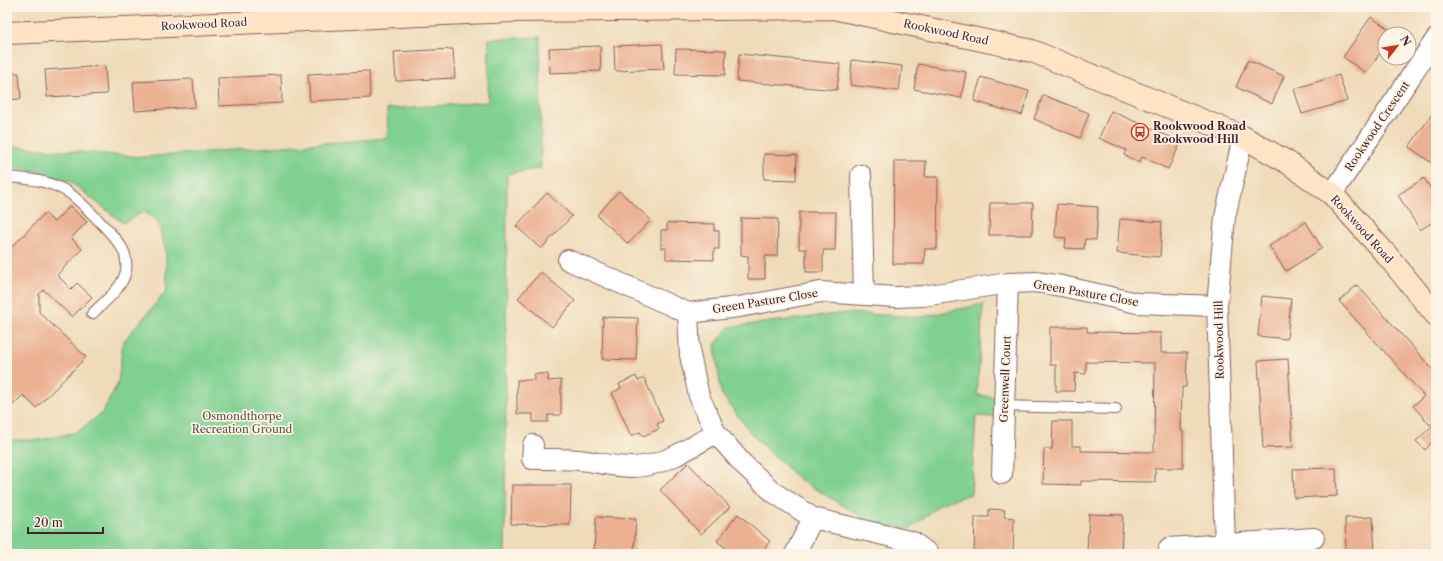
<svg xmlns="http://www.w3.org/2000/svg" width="1443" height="561" font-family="'Libre Caslon Text',serif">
<rect width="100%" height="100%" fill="#fcf5e5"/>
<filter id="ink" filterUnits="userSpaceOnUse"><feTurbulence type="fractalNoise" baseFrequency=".025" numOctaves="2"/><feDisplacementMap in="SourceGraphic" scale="8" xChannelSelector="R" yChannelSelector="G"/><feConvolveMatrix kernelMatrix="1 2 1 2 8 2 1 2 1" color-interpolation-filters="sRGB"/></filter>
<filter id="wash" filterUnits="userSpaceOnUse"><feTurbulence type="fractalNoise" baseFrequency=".012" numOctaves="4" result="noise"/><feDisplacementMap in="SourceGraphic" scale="16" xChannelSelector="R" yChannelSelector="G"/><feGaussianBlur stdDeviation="0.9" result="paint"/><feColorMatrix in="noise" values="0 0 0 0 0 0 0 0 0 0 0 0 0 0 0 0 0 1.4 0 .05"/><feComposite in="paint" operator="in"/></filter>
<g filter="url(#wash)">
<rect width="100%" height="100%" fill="#efdbb9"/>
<path fill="#80d091" stroke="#65785e" d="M540 37 541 168 507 174 505 554H7V440H40L77 432 102 413 118 383 123 342 167 290 166 252 157 220 144 212 123 223 71 182 29 169 7 168V146L142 157 388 138 387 109 488 102 489 39Z
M983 304 977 395 996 397 995 417 976 416 971 494 942 503 910 529 872 523 799 479 753 436 721 393 715 345 729 327 846 313 921 317Z"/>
<g id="blocks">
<path fill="#ebb192" d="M1371 17 1394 33 1385 34V46L1366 73 1343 57Z
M662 44 664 69 615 71 614 46Z
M600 46 601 71 550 73 549 48Z
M453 49 455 78 396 81 394 52Z
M676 49 726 50 725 75 675 74Z
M739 54 840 64 837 90 737 81Z
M852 60 902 66 899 91 850 85Z
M1248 60 1284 76 1272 104 1236 87Z
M918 64 966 72 961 98 914 89Z
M105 66 107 94 47 97 45 70Z
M369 71 370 98 310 101 308 74Z
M7 73H19L21 99 7 100Z
M281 75 282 103 219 106 218 78Z
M1339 75 1347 101 1302 114 1294 89Z
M981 77 1029 91 1022 115 974 101Z
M193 79 195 107 135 111 133 82Z
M1043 95 1089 113 1080 138 1034 119Z
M1111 111 1181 142 1168 169 1142 157 1140 163 1124 155 1126 150 1099 138Z
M1432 114 1436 117V163L1435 165 1409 147Z
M764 154 797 155 796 180 764 179Z
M894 161H926L925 177H938L937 249H925L924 264H893Z
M1424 178 1436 197V220L1420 230 1398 195Z
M619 191 651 220 628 244 597 215Z
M547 193 572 216 541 249 516 226Z
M990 203H1033L1032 235H989Z
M1057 204 1098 207 1096 240 1085 239 1084 249 1065 248 1066 238 1055 237Z
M70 206 87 222 71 238 82 249 57 275 71 289 77 283 92 297 72 317 44 290 39 294V312L86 357 36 408 23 395 13 405 7 399V252L45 213 54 222Z
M799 212H836L835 250H823V272H806V249H799Z
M741 218 778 219 777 256H765V279H748V256L741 255Z
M1120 219 1162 222 1160 257 1117 253Z
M1306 222 1322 248 1286 271 1269 246Z
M667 223 714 224V231H719V249H714V260L666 259V248H661V230H667Z
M541 272 575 301 552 327 518 298Z
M1357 285 1436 373V420L1430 425 1413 406 1424 396 1339 301Z
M1262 296 1291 299 1287 339 1258 336Z
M603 317 638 318 636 360 602 359Z
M1050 327H1087V332L1161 333V353H1187L1186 387H1182L1181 431H1183V468H1155V482L1081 481V485L1043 484 1044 449H1052L1053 421H1072V446H1081V451L1154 452 1155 363 1086 362V374L1075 373 1074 391H1056V365H1050Z
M1288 359 1293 447 1263 448 1258 361Z
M534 374H548V381L561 380V415H548V422H533V414H517V380H534Z
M636 376 638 381 644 378 663 421 657 424 659 429 643 436 640 432 631 436 612 393 621 388 619 384Z
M1432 426 1436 430V437L1425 450 1416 441Z
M688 463 730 507 701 534 660 490Z
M1336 468 1337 496 1294 498 1293 469Z
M512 485H571L570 525 511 524Z
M989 509 1005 510 1004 517 1014 518 1013 554H974L975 517H989Z
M738 514 770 541 760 554H733L717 541Z
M1089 514 1123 515 1121 554 1087 553Z
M596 517 636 519 634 552 623 551V554H605V550H594Z
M1373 517 1375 554H1346L1345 518Z"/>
</g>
</g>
<g filter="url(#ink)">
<use href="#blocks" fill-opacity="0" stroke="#84615d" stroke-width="1"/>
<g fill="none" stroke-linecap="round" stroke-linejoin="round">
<defs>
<path id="lane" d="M7 177C29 179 46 180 66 191 78 198 114 235 122 248 126 254 127 264 126 271 122 289 105 301 92 314
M1004 406 1116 409"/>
<path id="street" d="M861 175 864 295
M1332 194 1436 39
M568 260 688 313
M533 445 532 459C551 459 569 458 587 461 606 464 625 469 644 466 670 462 694 445 716 433
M1002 474 1008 283
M1225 545 1217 306 1225 217 1243 137
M1169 548 1314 538
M795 554 813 518
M929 554 913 542 813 518 773 492 742 463 716 433 699 396 690 355 688 313 739 307 820 292 896 297 923 296 1008 283 1035 282 1062 286 1137 303 1217 306"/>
<path id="secondary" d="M7 33 513 11 833 8 1032 51 1243 137 1287 162 1332 194 1385 253 1436 315"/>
</defs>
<use href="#lane" stroke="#84615d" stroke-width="12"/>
<use href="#street" stroke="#84615d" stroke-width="22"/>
<use href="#secondary" stroke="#84615d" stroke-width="24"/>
<use href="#lane" stroke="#fff" stroke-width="10"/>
<use href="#street" stroke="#fff" stroke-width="20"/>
<use href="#secondary" stroke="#ffe4c6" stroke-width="22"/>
</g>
</g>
<defs>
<symbol id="bus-ring" viewBox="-11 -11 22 22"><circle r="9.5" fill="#fcf5e5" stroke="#c8321e" stroke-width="1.5"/><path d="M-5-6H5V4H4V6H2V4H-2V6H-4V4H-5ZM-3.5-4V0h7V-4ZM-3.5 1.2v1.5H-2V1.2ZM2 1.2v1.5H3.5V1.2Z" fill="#c8321e"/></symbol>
</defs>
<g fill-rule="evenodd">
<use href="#bus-ring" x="1130" y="122" width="20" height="20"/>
</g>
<g text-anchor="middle" stroke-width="3.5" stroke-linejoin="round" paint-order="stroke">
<g font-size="11" fill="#4a1f2b" stroke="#fcf5e5">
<text transform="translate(204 24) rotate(-3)" y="4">Rookwood Road</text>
<text transform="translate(946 32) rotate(12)" y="4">Rookwood Road</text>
<text transform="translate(1377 126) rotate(-56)" y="4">Rookwood Crescent</text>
<text transform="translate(1362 229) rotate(48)" y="4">Rookwood Road</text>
<text transform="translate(1086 293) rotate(10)" y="4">Green Pasture Close</text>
<text transform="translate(765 301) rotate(-9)" y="4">Green Pasture Close</text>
<text transform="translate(1219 340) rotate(-91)" y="4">Rookwood Hill</text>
<text transform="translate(1005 379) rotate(-88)" y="4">Greenwell Court</text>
</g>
<g font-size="11" font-weight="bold" fill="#4a1f2b" stroke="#fcf5e5" text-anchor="start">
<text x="1153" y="130">Rookwood Road<tspan x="1153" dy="13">Rookwood Hill</tspan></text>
</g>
<g font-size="11" fill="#5a544a" stroke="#fcf5e5">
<text x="242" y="420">Osmondthorpe<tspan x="242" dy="13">Recreation Ground</tspan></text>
</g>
</g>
<rect width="1443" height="561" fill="none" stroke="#fcf5e5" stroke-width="24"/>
<g transform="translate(1397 46) rotate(59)"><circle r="19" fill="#fcf5e5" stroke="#b59f9b"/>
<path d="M0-3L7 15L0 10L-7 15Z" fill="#c8321e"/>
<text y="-6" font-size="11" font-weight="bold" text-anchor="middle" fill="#4a1f2b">N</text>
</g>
<path d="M28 527v6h75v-6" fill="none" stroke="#4a1f2b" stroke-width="2"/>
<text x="34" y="527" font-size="12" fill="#4a1f2b" stroke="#fcf5e5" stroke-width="3" paint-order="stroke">20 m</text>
</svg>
